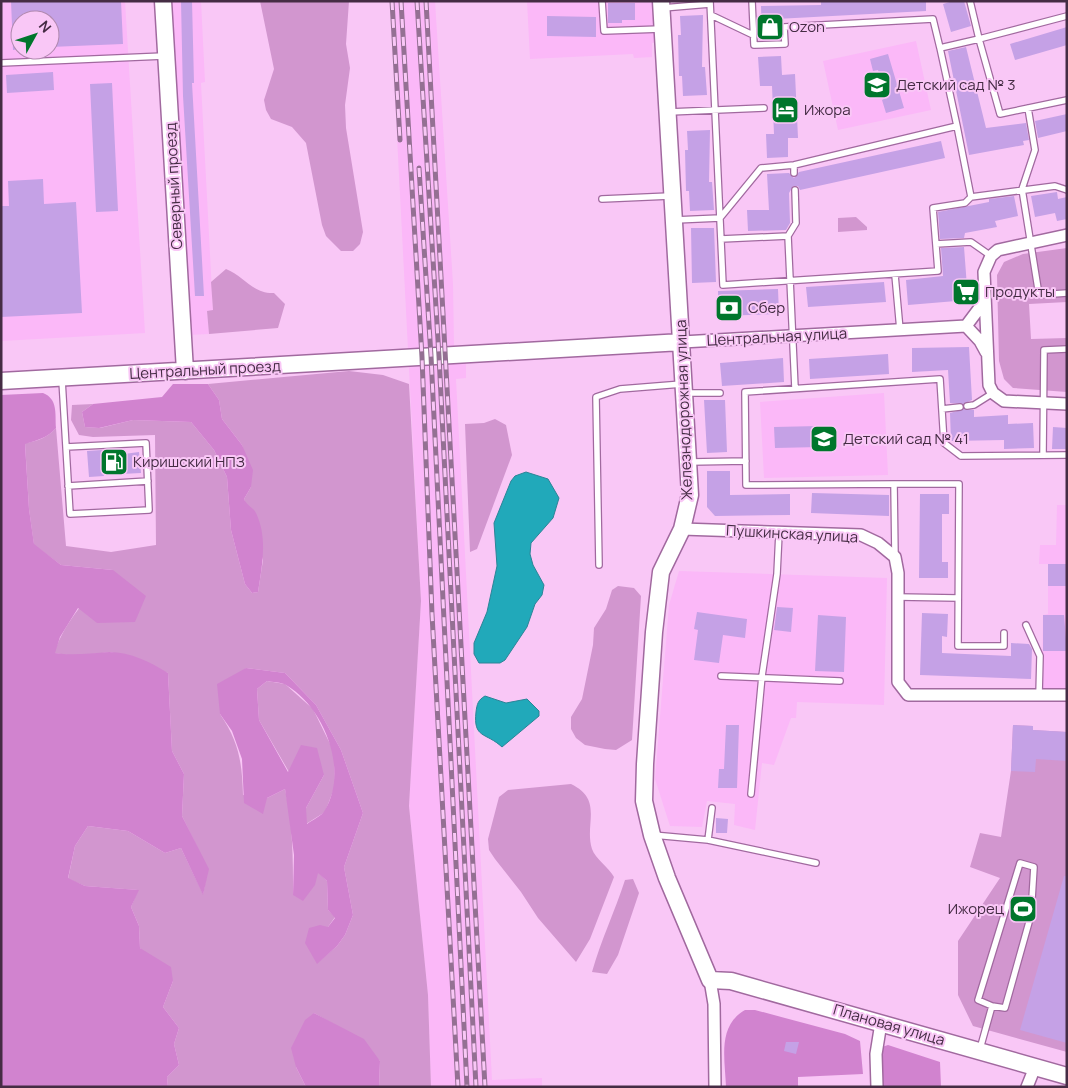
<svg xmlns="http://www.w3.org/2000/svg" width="1068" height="1088" font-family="Manrope,sans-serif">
<rect width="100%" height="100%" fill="#f9c7f6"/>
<path fill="#fbb8f8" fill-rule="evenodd" d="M1 1H125L145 333 1 341ZM20 20H50V50H20Z
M169 1H201L205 82 201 83 213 311H207L209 334 188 335Z
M390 1H435L453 284 454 346H466V378L456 379 492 1080 542 1078V1087H431L428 995 409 806 421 601Z
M527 1H655L657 42 652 43V57L634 58 633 54 530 59Z
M916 41 931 110 838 130 823 61Z
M884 393 888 475 764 478 760 402Z
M1057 505H1067V688H1042L1043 615 1048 614V564H1039L1040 545H1056Z
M679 571 887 578 884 705 797 702 796 718H791L774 765 762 763 755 830 734 825 735 804 707 801 702 827 670 826 655 779 669 605Z"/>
<path fill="#d296cf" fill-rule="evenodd" d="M260 1H349L346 44 350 68 345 105 346 128 363 232 360 244 353 251H341L326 236 322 225 306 143 292 127 271 119 266 110 264 100 274 69Z
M856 217 867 227V230L838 232V218Z
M1067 248V302L1029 304 1031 339 1067 338V392L1013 388 1004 379 999 361 997 275 1004 262 1023 254Z
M226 269C244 276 253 294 274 293L285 304 278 328 209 334 207 311 213 310 211 282Z
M349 371 383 375 409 384 421 601 409 806 428 995 431 1087H379L380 1061 339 1027 314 1013 296 1067 306 1087H168L167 1077 179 1065 174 1044 179 1028 163 1007 173 981 140 948 139 926 131 907 138 890 85 886 68 879 75 846 88 826 128 831 165 853 181 848 203 894 208 869 182 816 184 774 172 751 168 673 111 652 75 656 54 653C66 619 89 596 113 570L61 565 34 545 29 509 25 443C38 441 47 438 56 428L66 546 111 552 156 545 155 435 93 437 79 435 71 420 72 405 93 404 82 412 85 427 100 428 133 420 191 422 214 450 227 477 231 530 245 584 252 593 258 592 263 560 244 499 251 487 242 445 222 419 219 400 208 384ZM246 668 285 673 316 705 341 750 363 813 344 867 353 915 345 935 337 946 317 963 328 927 335 917 328 910 327 881 318 872 293 895C293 859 293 824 285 789L267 798 243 795C242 762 239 742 220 714Z
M495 419 506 425 512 455 477 549 470 552 465 424 484 423Z
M618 586 634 588 641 596 632 740 616 750 605 749 585 745 576 738 571 729V717L582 699 593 645 594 628 606 609 612 590Z
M267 681 285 684 313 709 334 752 335 786 325 812 306 824V808L324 775 289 772 259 720 257 689Z
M1013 725 1033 726V730L1067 732V1052L973 1026 958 995V941L1000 878 970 867 980 833 1001 837 1011 771Z
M571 784C604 800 584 824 592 849 595 858 609 868 614 877L590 939 576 962 538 918 521 892 495 859 489 850 488 839 499 797 508 790Z
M633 879 639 893 618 955 607 974 592 972C601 940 615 911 625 880Z"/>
<path fill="#d183cf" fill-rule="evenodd" d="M173 384H208L219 400 222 419 242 445 253 470 251 487 244 499C247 506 253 507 256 513 268 538 262 566 258 592L252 593 245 584 231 530 227 477 214 450 191 422 133 420 99 428 85 427 82 412 93 404 162 397Z
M43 393C58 399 55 413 56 428 47 438 38 440 25 444L29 509 34 544 61 565 113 570 146 596 135 622 97 623 78 608 60 637 55 653C74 656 90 653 109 652 131 652 150 662 168 673L172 751 184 774 182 816 209 869 203 895 181 848 165 853 128 831 88 826 75 846 68 878 85 886 139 890 131 907 139 926 140 948 171 967 173 981 163 1007 179 1028 174 1044 179 1065 167 1077 168 1087H1V395Z
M246 668 285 673 316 705 341 750 363 813 344 867 353 915 345 935 337 946 317 964 305 943 309 928 320 925 328 927 335 918 328 910 327 881 318 873 315 885 303 901 293 895 294 855 285 789 267 798 263 814 244 803 242 759 232 731 220 714 217 684ZM267 681C272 682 281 682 286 685 324 707 349 770 325 810 322 816 312 820 307 824L306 808 324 775 317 748 301 745 288 772 259 720 257 689Z
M745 1010H755L845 1034 860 1041 863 1074 798 1077V1087H726C725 1059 717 1026 745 1010Z
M314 1013 364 1039 380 1061 379 1087H306L296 1067 291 1048 305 1020Z
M888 1045 940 1062 941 1087H881L880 1054 882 1047Z"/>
<path fill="#21a9ba" stroke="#2c8497" d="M526 472 548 479 559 498 553 518 531 543 530 554 533 565 544 585 542 595 535 604 527 627 505 660 500 663H479L474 654V643L487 612 497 566 494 523 511 481 515 476Z
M485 696 506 703 527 699 539 711V716L502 747C486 732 473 739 476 712 477 704 478 700 485 696Z"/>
<path fill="#c5a1e6" d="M11 1H121L123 44 50 47V20H20V49L13 50Z
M181 1H192L194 83H192L204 296H195L183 96Z
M821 1H926V11L776 19V36L762 37 761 6 821 5Z
M953 1H964L971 26 951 32 943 4Z
M608 3H635V20H622V23H608Z
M703 15 702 67H705L707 95 683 96 682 76H679L678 35H681L680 16Z
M547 16 596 17V37L547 36Z
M1067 27V45L1015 60 1010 44Z
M966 47 986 128 1026 123 1029 140 1023 141 1024 145 969 155 948 51Z
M888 54 904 108 886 113 882 100 886 98 878 70 873 71 870 59Z
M781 56 782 75 795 74 798 138H788V157L767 158 766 134H774L772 86H760L758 57Z
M53 72 54 90 7 93 6 75Z
M112 83 118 211 96 212 90 84Z
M1067 114V131L1038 138 1035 121Z
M710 130 709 182H712L714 210 690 211 689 191H686L685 150H688L687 131Z
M941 141 945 158 800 190 798 186H793L789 193 790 223 786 230 748 231 747 210H769L767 174 789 173 794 178 799 172Z
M43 179 44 204 76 202 82 313 1 317V206H9L8 181Z
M1057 192 1058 199 1067 197V219L1057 221 1055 213 1035 217 1031 196Z
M1014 196 1018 216 995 221 997 227 965 233 964 238 940 239 938 212 989 202V199Z
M691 228H714L716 282 692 283Z
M964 247 968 300 908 305 906 280 943 276 941 248Z
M884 282 886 302 808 307 806 287Z
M778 289 779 314 719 316 718 291Z
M969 347 972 400 963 404 950 403 948 370 912 372V348Z
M888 354 889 374 810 379 809 359Z
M783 358 784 382 722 386 720 363Z
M704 400H725L727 452 707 453Z
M964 409 974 410V417L1008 415V424L1033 423 1034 448 1004 449V440L951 441 950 413Z
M819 426 820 447 775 448 774 427Z
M1053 427 1067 428V449H1052Z
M102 450V457L139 452 141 473 121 474 120 467 103 468 104 476 89 477 87 451Z
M707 471H730V495L790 494V515L715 516 707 507Z
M812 493 889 495V516L811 513Z
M920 494H949V514H942V562H948V578H919Z
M1048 564H1067V586H1048Z
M777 607 793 608 791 632 774 630Z
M697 612 747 619 745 638 723 635 719 663 694 660 698 630 694 629Z
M922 613 948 614 947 637 942 636V653L1011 656V643L1029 644 1032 649 1031 679 920 675Z
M818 615 846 617 844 672 815 671Z
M1043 615H1064L1067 651H1043Z
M726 725H739L737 788H718L719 769H724Z
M1013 725 1033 726V730L1067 732V761L1036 759 1035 772 1011 771Z
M716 818 728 819 727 833H716Z
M1064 876H1067V1043L1020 1030Z
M786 1042H799L796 1054 784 1051Z"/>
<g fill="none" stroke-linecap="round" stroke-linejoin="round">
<defs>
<path id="lane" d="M602 1 604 31 661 29
M710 1 723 285 938 271 933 208 965 203 971 197
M752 1 754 45 785 44 784 27 933 19 940 48
M970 1 979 39 1067 16
M663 8 710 4
M711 15 753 35
M1 63 164 56
M1028 108 1035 150 1022 189 1039 295 1067 293
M669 112 764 108
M957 126 971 197 1055 186 1067 190
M794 165V173
M602 199 670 196
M675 220 720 218 761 168 794 165 957 126 940 48 979 39 1000 114 1067 100
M721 239 788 236
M936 244 971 242 991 256
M895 275 900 330
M62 380 70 514 149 510 146 443 66 447
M795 388 788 236 796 223 795 190
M685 393H720
M967 406 974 405 993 393
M942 409 960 407
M1043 455 1044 350 1067 349
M690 462 746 461
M894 484H959L958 646H1004V633
M68 486 148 481
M895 557 894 484 746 485 745 392 940 379 944 443 961 456 1067 455
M599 565 596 397 620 389 682 384
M898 597 958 598
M1026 625 1040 656 1039 695
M721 676 840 681
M751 794 762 676 777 574 779 533
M653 835 708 840 816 863
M708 840 712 808
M980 1049 992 1006 1005 1008 1031 915 1034 867 1020 863 978 1000 992 1006"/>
<path id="street" d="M1067 235 998 250 991 256 984 272 989 385 993 393 1004 401 1067 404
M966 326 980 341 986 352
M682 342 966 326 984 302
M682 529 861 535 878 543 895 557 898 573V682L908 695H1067
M710 980 714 1004 715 1087
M877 1087 876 1054 881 1023
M1027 1087 1035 1067"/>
<path id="secondary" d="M163 1 185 371
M661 1 690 495 682 529 661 572 654 632 645 764 644 801 652 835 667 878 710 980 731 981 1067 1076
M1 381 682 342"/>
</defs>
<use href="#lane" stroke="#a1699f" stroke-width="8"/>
<use href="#street" stroke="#a1699f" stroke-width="14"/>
<use href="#secondary" stroke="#a1699f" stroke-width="19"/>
<use href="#lane" stroke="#fff" stroke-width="5.5"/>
<use href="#street" stroke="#fff" stroke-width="11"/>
<use href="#secondary" stroke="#fff" stroke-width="16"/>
<defs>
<path id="rail" d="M392 1 400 140
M401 1 422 357 432 614 458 1087
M417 1 439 356 476 1087
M426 1 485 1087
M419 168 431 356 467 1087"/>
</defs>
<use href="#rail" stroke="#947093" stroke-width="5"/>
<use href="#rail" stroke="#f9c7f6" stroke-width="3" stroke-dasharray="9" stroke-linecap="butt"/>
</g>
<defs>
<symbol id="shop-square" viewBox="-11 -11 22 22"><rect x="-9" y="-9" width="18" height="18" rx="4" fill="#00762c" stroke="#f9c7f6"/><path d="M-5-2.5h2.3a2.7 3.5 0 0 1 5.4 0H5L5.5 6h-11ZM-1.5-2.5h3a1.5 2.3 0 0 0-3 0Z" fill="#fff"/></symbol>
<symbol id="school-square" viewBox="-11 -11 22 22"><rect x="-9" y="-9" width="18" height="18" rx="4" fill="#00762c" stroke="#f9c7f6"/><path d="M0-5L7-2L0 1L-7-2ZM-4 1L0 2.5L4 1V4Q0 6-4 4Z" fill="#fff"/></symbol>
<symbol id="hotel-square" viewBox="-11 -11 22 22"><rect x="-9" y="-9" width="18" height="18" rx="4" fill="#00762c" stroke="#f9c7f6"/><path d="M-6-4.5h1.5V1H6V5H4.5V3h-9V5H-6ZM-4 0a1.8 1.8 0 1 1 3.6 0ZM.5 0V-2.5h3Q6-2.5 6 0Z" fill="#fff"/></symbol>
<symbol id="supermarket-square" viewBox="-11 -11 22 22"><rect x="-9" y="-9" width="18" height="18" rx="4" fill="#00762c" stroke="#f9c7f6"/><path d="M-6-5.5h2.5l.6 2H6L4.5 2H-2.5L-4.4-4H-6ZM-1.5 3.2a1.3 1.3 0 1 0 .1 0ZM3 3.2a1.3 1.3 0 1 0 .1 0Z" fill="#fff"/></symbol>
<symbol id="bank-square" viewBox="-11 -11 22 22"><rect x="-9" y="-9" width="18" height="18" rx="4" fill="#00762c" stroke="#f9c7f6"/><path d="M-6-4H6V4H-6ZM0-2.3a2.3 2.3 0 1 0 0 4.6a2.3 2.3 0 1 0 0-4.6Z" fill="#fff"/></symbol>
<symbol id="fuel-square" viewBox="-11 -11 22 22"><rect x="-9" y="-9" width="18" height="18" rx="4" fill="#00762c" stroke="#f9c7f6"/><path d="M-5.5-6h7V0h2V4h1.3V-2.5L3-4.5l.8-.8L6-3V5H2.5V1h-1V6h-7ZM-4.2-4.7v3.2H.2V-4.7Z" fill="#fff"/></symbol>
<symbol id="stadium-square" viewBox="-11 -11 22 22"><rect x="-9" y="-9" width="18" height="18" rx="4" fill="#00762c" stroke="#f9c7f6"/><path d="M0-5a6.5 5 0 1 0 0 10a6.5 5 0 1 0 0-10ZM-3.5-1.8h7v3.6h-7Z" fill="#fff"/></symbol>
</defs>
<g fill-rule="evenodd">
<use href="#shop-square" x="754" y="11" width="32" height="32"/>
<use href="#school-square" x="861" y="69" width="32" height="32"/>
<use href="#hotel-square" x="769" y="94" width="32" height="32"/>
<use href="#supermarket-square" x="950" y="276" width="32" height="32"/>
<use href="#bank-square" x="713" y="292" width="32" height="32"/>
<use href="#school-square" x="808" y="423" width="32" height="32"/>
<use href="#fuel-square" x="98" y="446" width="32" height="32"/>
<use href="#stadium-square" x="1007" y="893" width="32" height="32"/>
</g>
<g text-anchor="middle" stroke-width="4" stroke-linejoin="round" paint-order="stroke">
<g font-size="15" fill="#452c44" stroke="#f9c7f6" text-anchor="start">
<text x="789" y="32">Ozon</text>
<text x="896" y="90">Детский сад № 3</text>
<text x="804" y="115">Ижора</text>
<text x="985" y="297">Продукты</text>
<text x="748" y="313">Сбер</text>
<text x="843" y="444">Детский сад № 41</text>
<text x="133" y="467">Киришский НПЗ</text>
<text x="1004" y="914" text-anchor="end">Ижорец</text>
</g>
<g font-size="15" fill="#452c44" stroke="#f9c7f6">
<text transform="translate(174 186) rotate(-93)" y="5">Северный проезд</text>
<text transform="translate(777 337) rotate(-3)" y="5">Центральная улица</text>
<text transform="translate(205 370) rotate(-3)" y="5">Центральный проезд</text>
<text transform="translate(684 410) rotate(-92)" y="5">Железнодорожная улица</text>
<text transform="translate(792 534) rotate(3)" y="5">Пушкинская улица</text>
<text transform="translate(889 1025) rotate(16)" y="5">Плановая улица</text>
</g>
</g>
<rect width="1068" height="1088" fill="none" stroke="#452c44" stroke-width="5"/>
<g transform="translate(35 35) rotate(50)"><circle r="24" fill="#f9c7f6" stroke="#b189af"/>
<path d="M0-4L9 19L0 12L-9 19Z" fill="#00762c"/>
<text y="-8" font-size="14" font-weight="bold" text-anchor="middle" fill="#452c44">N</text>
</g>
</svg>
